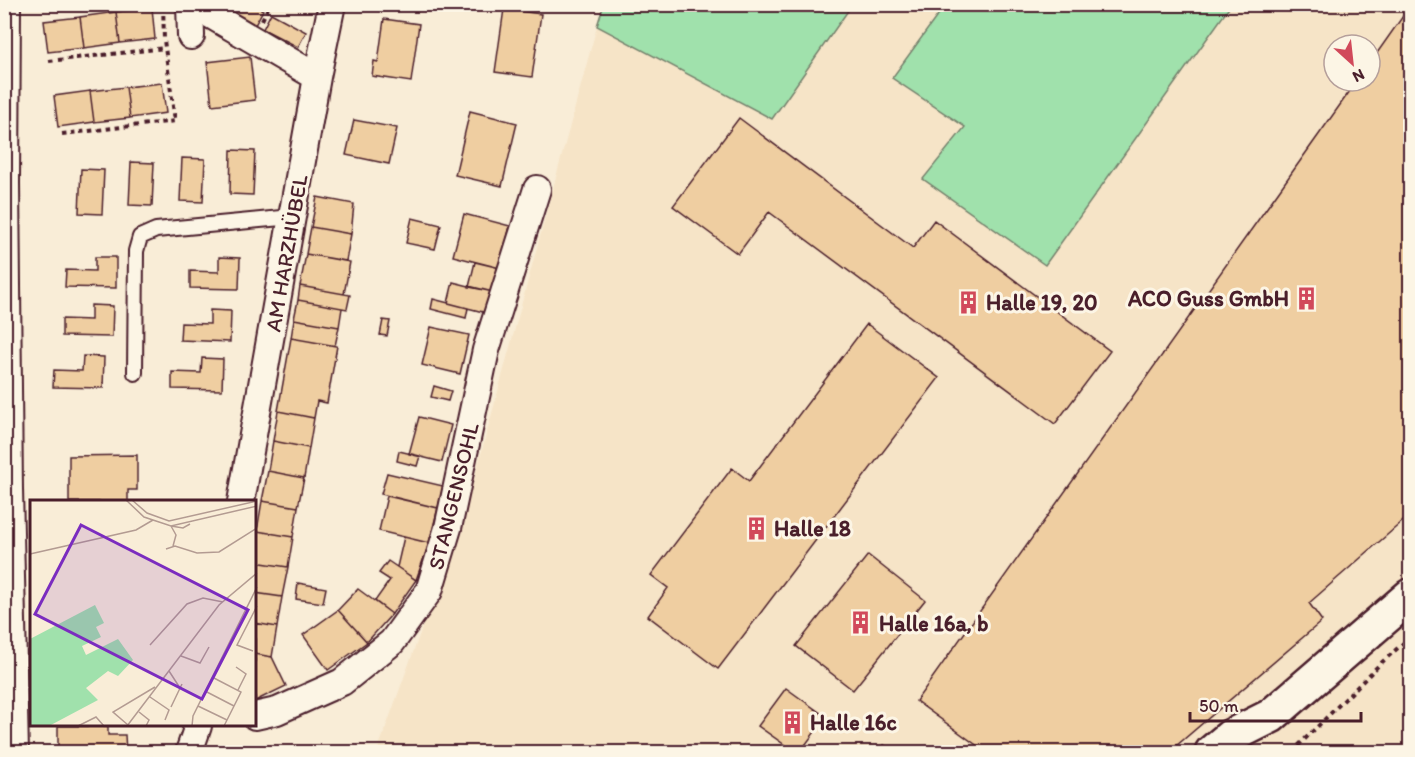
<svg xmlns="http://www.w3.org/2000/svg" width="1415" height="757" font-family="Itim,sans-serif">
<rect width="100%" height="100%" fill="#f9edd7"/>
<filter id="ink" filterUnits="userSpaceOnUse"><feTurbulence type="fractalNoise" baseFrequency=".0167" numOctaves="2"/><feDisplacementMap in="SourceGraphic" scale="12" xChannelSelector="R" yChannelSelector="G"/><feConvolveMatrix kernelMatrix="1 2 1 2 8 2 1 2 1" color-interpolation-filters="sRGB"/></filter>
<g filter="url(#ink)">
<path fill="#f6e4c7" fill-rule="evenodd" d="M852 5H946L893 78 965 127 1045 265 1231 5H1410V752H377L469 498 597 26 771 119ZM1334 45H1370V81H1334Z"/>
<path fill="#a0e1ac" stroke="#75806c" stroke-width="1.5" d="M604 4H852V5L772 119 597 26Z
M946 4H1231V5L1045 265 923 179 965 127 892 78Z"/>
<path fill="#efcea1" stroke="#4a1f2b" stroke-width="1.5" d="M221 4H252L263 10 255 25 220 7Z
M1410 6V515L1309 603 1322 621 1169 752H986L916 701 1357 81H1370V63Z
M152 8 155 39 120 43 116 12Z
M504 9 541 14 532 77 495 72Z
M116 12 120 43 84 48 80 17Z
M271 13 306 32 298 47 263 29Z
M80 17 84 48 48 52 44 21Z
M384 19 419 24 411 82 372 76 374 61 378 62Z
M250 57 255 100 212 105 207 62Z
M162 83 166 113 130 118 126 87Z
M126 87 130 118 94 122 90 91Z
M90 91 94 122 58 127 54 96Z
M470 111 517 123 502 186 455 175Z
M739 118 913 248 934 220 1110 351 1055 424 769 212 738 254 673 206Z
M354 120 397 128 389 164 346 155Z
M231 150 255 151 253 195 230 194Z
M182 158 205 159 203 202 180 201Z
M131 162 154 163 152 206 129 205Z
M81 169 104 170 102 214 79 213Z
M317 197 354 204 351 234 311 227Z
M464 214 510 226 500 268 453 256Z
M412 218 441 225 435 249 406 243Z
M311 227 351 234 346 261 306 254Z
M306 254 350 262 344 294 300 286Z
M95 257H116V288L65 287 66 270 95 271Z
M219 257 240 258 239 289 190 288V271L219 272Z
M475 262 500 268 494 292 469 287Z
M453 282 497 293 491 314 448 303Z
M300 286 350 295 347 309 298 300Z
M433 299 468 308 466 318 431 309Z
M298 300 342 308 339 327 294 319Z
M91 305 113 306 112 337 62 336V319L91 320Z
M210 310 231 311 230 342 180 340 181 323 210 324Z
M294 319 339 327 335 346 291 338Z
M383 320 390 321 387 336 380 335Z
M867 324 939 378 718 669 648 616 668 588 651 575 732 468 749 481Z
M431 327 469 335 460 374 422 365Z
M291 338 337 346 327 403 317 401 314 418 278 411Z
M83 356 104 357 103 388 53 387 54 370 82 371Z
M202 358 223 359 222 390 172 389V372L201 373Z
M434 386 451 391 448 401 431 397Z
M278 411 314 418 309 448 273 441Z
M419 417 451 425 442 462 409 454Z
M273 441 309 448 304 478 268 471Z
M399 451 420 456 417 466 397 461Z
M137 455V490H128V502H69V456Z
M268 471 304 478 298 507 262 501Z
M387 473 443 486 438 508 381 494Z
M387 496 438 508 429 543 379 531Z
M262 501 298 507 293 537 257 531Z
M257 531 293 537 288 567 255 562Z
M404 537 429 543 416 580 397 567Z
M868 555 925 600 853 690 796 646Z
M388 561 416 580 392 614 375 601 390 580 379 573Z
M255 562 288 567 282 597 255 593Z
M298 583 326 588 323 603 296 599Z
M358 589 392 614 367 642 338 610Z
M255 593 282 597 277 627 255 623Z
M338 610 367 642 328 670 303 635Z
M255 623 277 627 272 657 255 654Z
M255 654 272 657 286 686 255 701Z
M786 688 826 717 800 752H795L758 726Z
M58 726H108V735H125L126 752H45V747H58Z
M884 745 895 752H878Z"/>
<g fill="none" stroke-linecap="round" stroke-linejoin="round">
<defs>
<path id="lane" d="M135 373 136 251 140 237 156 230 292 217"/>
<path id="street" d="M7 4 6 183 9 489 15 752
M190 4 191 36
M192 4 317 77
M241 502 317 77 332 4
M255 716 277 711 342 682 392 642 429 591 448 528 486 350 537 189
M189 752 198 726"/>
<path id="secondary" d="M1212 752 1231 736 1271 716 1410 596"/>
</defs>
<use href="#lane" stroke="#4a1f2b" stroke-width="18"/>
<use href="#street" stroke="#4a1f2b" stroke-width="30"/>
<use href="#secondary" stroke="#4a1f2b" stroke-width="38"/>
<path stroke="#4a1f2b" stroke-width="4" stroke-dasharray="4.5 4.5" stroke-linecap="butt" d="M262 20 270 4
M49 61 165 48
M62 134 175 121 164 40 163 4
M1292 752 1381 663 1410 637"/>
<use href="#lane" stroke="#fcf5e5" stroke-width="14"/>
<use href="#street" stroke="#fcf5e5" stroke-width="26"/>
<use href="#secondary" stroke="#fcf5e5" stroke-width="33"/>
</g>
</g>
<defs>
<symbol id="building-bare" viewBox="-9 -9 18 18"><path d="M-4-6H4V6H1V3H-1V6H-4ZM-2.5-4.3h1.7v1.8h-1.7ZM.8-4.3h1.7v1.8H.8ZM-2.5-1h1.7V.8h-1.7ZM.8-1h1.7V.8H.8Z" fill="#d1495b" stroke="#fcf5e5" stroke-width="2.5" paint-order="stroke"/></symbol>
</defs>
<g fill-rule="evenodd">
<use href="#building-bare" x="1290" y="282" width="33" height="33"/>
<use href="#building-bare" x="952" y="286" width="33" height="33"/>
<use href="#building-bare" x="740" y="512" width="33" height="33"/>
<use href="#building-bare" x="844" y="606" width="33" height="33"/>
<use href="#building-bare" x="776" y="706" width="33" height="33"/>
</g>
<g text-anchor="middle" stroke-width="6" stroke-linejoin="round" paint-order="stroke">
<g font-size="22" fill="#4a1f2b" stroke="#fcf5e5">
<text transform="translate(286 253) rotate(-80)" y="8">AM HARZHÜBEL</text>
<text transform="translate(453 496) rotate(-76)" y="8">STANGENSOHL</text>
</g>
<g font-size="22" font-weight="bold" fill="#4a1f2b" stroke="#fcf5e5" text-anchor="start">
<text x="1289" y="306" text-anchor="end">ACO Guss GmbH</text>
<text x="986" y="310">Halle 19, 20</text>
<text x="774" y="536">Halle 18</text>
<text x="879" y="631">Halle 16a, b</text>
<text x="810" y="730">Halle 16c</text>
</g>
</g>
<g transform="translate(30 500)">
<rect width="226" height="226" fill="#f9edd7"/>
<path d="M65 105 74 123 66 127 71 137 52 146 56 155 88 139 103 160 88 176 78 171 56 188 68 200 19 226H0V139Z" fill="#a0e1ac"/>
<path fill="none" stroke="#b39b92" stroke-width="1.5" d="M96 0 114 17 141 26 227 6M102 0 117 13 139 21 227 1M141 26 146 35 143 46M141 26 153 28 160 24M136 49 145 46 167 53 189 52 227 28M0 54 106 30 123 20M120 145 157 104 173 98 193 102M223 151 207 145 227 106M151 156 170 163 179 147M206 167 216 174 208 190M139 171 150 188M182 177 211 192 194 226M175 191 204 206M120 197 139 210 135 220M168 206 197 220M141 207 152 184M109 212 119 220 116 226M98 225 83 212 125 187M48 226 66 217 74 226M97 226 189 105 227 73M162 226 163 216 227 87"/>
<path fill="#7b2cbf" fill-opacity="0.15" stroke="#7b2cbf" stroke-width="3" d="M51 25 218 110 172 199 5 114Z"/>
<rect width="226" height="226" fill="none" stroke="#4a1f2b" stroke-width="3"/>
</g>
<rect width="1415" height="757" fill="none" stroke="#fcf5e5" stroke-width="24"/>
<rect x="12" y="12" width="1391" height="733" fill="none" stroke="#4a1f2b" stroke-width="2" filter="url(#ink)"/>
<g transform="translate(1352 63) rotate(153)"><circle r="28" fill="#fcf5e5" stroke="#b59f9b" stroke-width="1.5"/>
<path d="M0-4.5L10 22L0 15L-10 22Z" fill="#d1495b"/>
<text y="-9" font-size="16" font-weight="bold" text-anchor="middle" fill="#4a1f2b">N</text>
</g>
<path d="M1190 712v9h171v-9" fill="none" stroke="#4a1f2b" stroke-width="3"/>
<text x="1199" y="712" font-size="18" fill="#4a1f2b" stroke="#fcf5e5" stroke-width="4.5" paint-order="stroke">50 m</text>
</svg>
